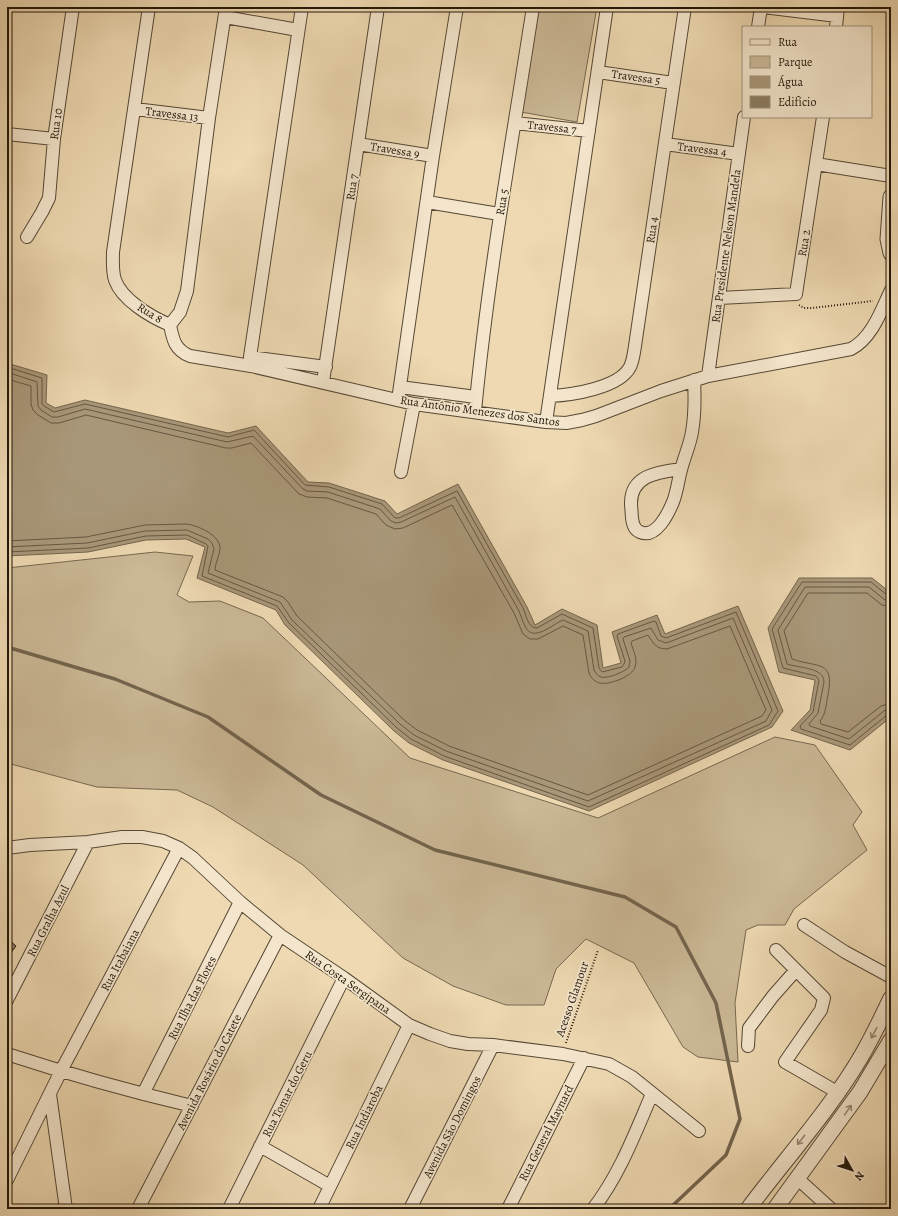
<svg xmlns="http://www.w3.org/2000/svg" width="898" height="1216" font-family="Alegreya,serif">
<rect width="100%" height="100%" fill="#eed9b2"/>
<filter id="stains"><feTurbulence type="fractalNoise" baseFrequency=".005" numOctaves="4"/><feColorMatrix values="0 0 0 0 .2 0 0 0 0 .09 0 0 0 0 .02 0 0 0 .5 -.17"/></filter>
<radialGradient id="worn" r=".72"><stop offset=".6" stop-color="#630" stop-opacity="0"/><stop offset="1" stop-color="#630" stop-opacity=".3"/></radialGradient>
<path fill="#cbb896" stroke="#766850" d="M539 7H597L577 122 521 112Z
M155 552 193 556 177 595 189 602 220 601 263 618 410 758 598 818 775 737 815 745 862 812 853 825 867 850 794 909 785 925H758L746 930 735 1003 738 1062 698 1057 683 1047 634 963 586 939 556 969 544 1005H506L453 986 403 958 303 865 213 807 177 790 97 787 7 763V568Z"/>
<path fill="#a99779" stroke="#73644d" d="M7 363 47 375 46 403 55 408 85 400 228 433 256 426 308 482 329 483 385 501 397 514 458 484 527 607 535 625 562 609 597 625 603 668 621 663 612 632 657 615 665 634 738 606 783 711 772 727 589 811 443 760 409 743 394 731 285 625 276 610 197 578 205 547 186 539 146 540 88 552 7 556Z
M799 578H872L891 593V717L850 750 791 730 810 710 815 680 779 672 768 628Z"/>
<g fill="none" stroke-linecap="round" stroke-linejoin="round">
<path stroke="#665742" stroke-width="1" d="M7 367 42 378V404L44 406 54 412 85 404 228 437 254 430 305 485 329 487 382 504 395 518H399L457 491 523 608C526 615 528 628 537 628L562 614 593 628 599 668 602 672 622 667 624 664 625 661 617 636 618 634 654 621 656 622 661 636 666 638 736 612 778 711 769 725 589 807 444 756 411 739 397 728 289 623 277 606 202 576 208 546 206 544 187 535 146 536 88 548 7 552
M7 372 37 382 38 406 41 410 52 417H58L85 409 227 442 253 436 303 489 307 491 328 492 380 509 391 521 396 523 401 522 455 497 519 611C521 616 523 623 526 628 534 642 553 624 563 620L588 631 594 670C596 673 597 676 601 677 607 679 625 672 629 667L630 661 623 639 624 637 651 628 658 640 666 643 733 618 772 710 766 721 588 801 446 751 414 735 400 724 292 620 280 602 208 573 214 549 212 543 208 539 187 530 145 531 87 543 7 547
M7 379 31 386V404L33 410 38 415 51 423H59L86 415 226 448H232L251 443 299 494 307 497 327 498 376 514 386 525 395 529 403 528 452 505 514 613 523 634 530 639H538L563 626 583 635 589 673C591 678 595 682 600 683 609 685 632 677 635 667 638 659 633 650 631 643L632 641 648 635C653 643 656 649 667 649L730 626 766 710 762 716 588 795 449 746 417 730 404 720 297 616 288 602 283 597 215 570C215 563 220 555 220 548 220 535 197 525 186 524L145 525 86 537 7 541
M891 596 887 595 871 582H802L772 629 783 668 816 676 819 680 813 712 800 726 801 729 850 745 887 715 891 714
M891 601 885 600 869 587H805L778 630 787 664C798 668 824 667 824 682L818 713 809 724 810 726 849 739 884 711 891 709
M891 607 882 605 867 593H808L784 631 792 659C817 668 835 659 828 695 826 704 826 714 820 721L821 724 848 732 881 706 891 703"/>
<path stroke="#73644d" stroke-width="3.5" d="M7 647 115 679 208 717 321 795 435 850 625 897 676 927 716 1003 740 1119 726 1155 669 1209"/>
</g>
<path fill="#8c7c62" stroke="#22170b" d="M7 938 16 946 7 958Z"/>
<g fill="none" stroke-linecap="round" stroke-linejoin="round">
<defs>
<path id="minor" d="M149 7 113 252C113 261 112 271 115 280 122 300 151 317 170 325
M763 7 837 16
M225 17 298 30
M758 27 761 7
M836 27 838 7
M598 72 673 83
M135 109 209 118
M515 123 589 131
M7 134 54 139
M358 144 433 156
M665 144 739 154
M816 164 891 176
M427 202 499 214
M27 237 42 212 49 198 54 139 73 7
M719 298 796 294 823 117
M170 325C173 340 175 350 190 356L251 366 414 404 546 422 566 423 582 420 596 416 661 391 708 376 851 349C872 338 881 311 891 290
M170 325 180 312 187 291 209 118 226 7
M250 357 326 367
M251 366 250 357 302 7
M708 376 744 117
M323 382 378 7
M400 387 476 397
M550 396C572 395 619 388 630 367 633 361 634 353 635 346L685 7
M398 400 433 156 457 7
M475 411C488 276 512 142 533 7
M546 422 607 7
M681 469C658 472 630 475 631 505 632 511 631 520 634 526 635 529 638 531 640 532 656 539 668 514 673 502 677 492 678 481 681 470 684 457 690 445 692 432 695 415 695 398 694 380
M401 472 414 404
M7 848 30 845 88 842 122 837H142L163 841 179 848 193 858 240 902 280 935 344 978 409 1025 430 1034 450 1041 468 1044 493 1045 563 1054 609 1064 632 1077 699 1131
M804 925 845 952 891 977
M776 950 824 998 821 1010 785 1062 837 1092
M7 1000 88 842
M748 1046 749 1028 773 996 796 970
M7 1054C68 1074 129 1091 192 1106
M50 1094 66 1209
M143 1094 240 902
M260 1146 330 1186
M798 1179 831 1209
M7 1180 61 1071 179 848
M138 1209 280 935
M229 1209 344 978
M319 1209 409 1025
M410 1209 493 1045
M508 1209 584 1058
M593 1209C620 1174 635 1133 652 1094"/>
<path id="tertiary" d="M891 197 888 239 891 253
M748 1209C786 1158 830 1110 862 1055 873 1036 882 1017 891 998
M775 1209 860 1092 891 1040"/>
</defs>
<use href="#minor" stroke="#554835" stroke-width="14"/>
<use href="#tertiary" stroke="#554835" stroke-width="17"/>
<path stroke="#22170b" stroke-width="2" stroke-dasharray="1 2" stroke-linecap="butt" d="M799 305 804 308H812L873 301
M566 1043 598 950"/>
<use href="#minor" stroke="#f4e6cd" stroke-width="12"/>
<use href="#tertiary" stroke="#f4e6cd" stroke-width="15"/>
</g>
<defs><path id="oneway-shaft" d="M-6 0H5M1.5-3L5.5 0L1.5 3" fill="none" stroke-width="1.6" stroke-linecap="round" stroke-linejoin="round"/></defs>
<g stroke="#968976">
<use href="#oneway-shaft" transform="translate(874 1033) rotate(118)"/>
<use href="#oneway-shaft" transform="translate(848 1110) rotate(-55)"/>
<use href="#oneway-shaft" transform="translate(801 1140) rotate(128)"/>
</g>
<g text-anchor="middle" stroke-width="3.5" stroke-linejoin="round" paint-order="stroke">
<g font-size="12" fill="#22170b" stroke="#f4e6cd">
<text transform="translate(636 77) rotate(8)" y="4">Travessa 5</text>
<text transform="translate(172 114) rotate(7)" y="4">Travessa 13</text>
<text transform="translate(56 124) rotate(-82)" y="4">Rua 10</text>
<text transform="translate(552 127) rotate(6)" y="4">Travessa 7</text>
<text transform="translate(702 149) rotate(7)" y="4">Travessa 4</text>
<text transform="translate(395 150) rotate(9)" y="4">Travessa 9</text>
<text transform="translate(352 187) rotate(-82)" y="4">Rua 7</text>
<text transform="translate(502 202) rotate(-81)" y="4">Rua 5</text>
<text transform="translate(652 230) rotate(-82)" y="4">Rua 4</text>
<text transform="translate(804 243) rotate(-81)" y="4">Rua 2</text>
<text transform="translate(726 246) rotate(-82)" y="4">Rua Presidente Nelson Mandela</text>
<text transform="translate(150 313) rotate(32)" y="4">Rua 8</text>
<text transform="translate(480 411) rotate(8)" y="4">Rua Antônio Menezes dos Santos</text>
<text transform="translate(48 921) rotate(-63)" y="4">Rua Gralha Azul</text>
<text transform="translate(120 960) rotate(-62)" y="4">Rua Itabaiana</text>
<text transform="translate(348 982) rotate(35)" y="4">Rua Costa Sergipana</text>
<text transform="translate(192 998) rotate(-63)" y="4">Rua Ilha das Flores</text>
<text transform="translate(572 999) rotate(-71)" y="4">Acesso Glamour</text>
<text transform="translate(209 1072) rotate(-63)" y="4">Avenida Rosário do Catete</text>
<text transform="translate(287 1094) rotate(-63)" y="4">Rua Tomar do Geru</text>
<text transform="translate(364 1117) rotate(-64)" y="4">Rua Indiaroba</text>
<text transform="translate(452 1127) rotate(-63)" y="4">Avenida São Domingos</text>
<text transform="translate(546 1133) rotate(-63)" y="4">Rua General Maynard</text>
</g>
</g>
<rect width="898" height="1216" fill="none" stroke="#eed9b2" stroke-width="24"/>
<rect x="8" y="8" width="882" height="1200" fill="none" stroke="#22170b" stroke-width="2"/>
<rect x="12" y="12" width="874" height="1192" fill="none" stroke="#22170b"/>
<rect x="742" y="26" width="130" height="92" fill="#f4e6cd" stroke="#a0937f"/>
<rect x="750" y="39" width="20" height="6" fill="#f4e6cd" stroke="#a0937f"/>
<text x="778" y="46" font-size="12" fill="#22170b">Rua</text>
<rect x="750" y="56" width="20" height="12" fill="#cbb896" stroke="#a0937f"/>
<text x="778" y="66" font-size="12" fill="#22170b">Parque</text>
<rect x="750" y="76" width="20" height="12" fill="#a99779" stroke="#a0937f"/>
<text x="778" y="86" font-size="12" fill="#22170b">Água</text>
<rect x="750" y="96" width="20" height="12" fill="#8c7c62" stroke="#a0937f"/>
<text x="778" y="106" font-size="12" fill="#22170b">Edifício</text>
<g transform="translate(852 1170) rotate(129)" stroke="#f4e6cd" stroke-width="3" paint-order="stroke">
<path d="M0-3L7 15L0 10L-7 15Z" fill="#22170b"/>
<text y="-6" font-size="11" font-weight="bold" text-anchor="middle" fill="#22170b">N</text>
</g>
<rect width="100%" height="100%" filter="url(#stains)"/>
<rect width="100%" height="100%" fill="url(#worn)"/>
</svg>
